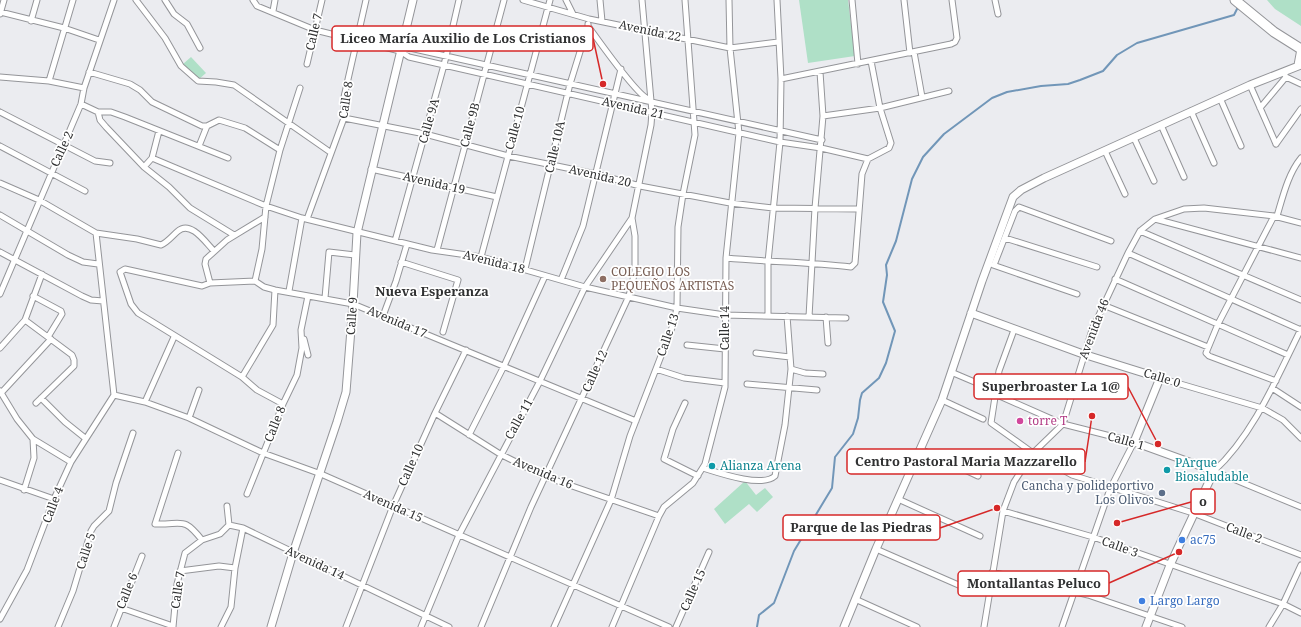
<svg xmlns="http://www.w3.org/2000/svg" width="1301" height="627" font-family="'Noto Serif',serif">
<rect width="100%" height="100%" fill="#ebecf0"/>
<path fill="#afe0c7" d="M799 0H848L855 56 808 63Z
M1267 0H1301V26L1275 9Z
M191 57 206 73 198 80 183 64Z
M745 481 756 495 765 488 773 497 757 512 749 504 725 524 714 509Z"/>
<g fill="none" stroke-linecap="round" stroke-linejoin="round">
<path stroke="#7196b8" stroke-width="2" d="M757 627 759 615 774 603 794 551 832 488 835 457 853 434 858 418 860 400 862 393 879 378 886 363 895 331 883 302 887 275 886 265 896 241 912 179 923 157 944 134 992 98 1007 92 1041 86 1068 84 1080 80 1103 71 1117 55 1137 43 1234 15 1238 7"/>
<defs>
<path id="street" d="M136 0 165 38 181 66 198 81 216 82 234 85 330 152
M165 0 174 14 187 24 200 48
M253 0 257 6 315 30 400 51 409 57 780 142 821 148 868 159
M523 0 589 19 730 48 778 42
M566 0 573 14
M600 0 602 21
M852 0 858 64
M904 0 910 53
M995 0 998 14
M273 11 275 0
M0 12 64 28 99 40
M0 14 4 0
M31 21 37 0
M588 24V26C599 41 635 93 648 99
M400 51 410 48 822 140
M914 52 922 97
M307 64 322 0
M89 72 130 84 140 90 152 102 202 126H207L219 120 245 128 280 150
M1285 75 1286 77 1301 84
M0 77 49 81 84 88
M781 79 951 44 955 42 957 38 952 0
M49 81 73 0
M1250 85 1276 144
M1220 98 1241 146
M81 104 98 112H111L125 117 228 158
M1260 108 1286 77
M1191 111 1214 163
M0 112 95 161 110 163
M98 112 100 120 106 127 144 167 169 187 190 208 234 235
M823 116 880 108 949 91
M344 118 425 134 508 156 596 174 640 186 730 203 773 208 858 209
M1161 125 1184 177
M1134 138 1154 181
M1276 144 1301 109
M0 146 85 191
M199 146 207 126
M1105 151 1125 194
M152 158 266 206 302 218 432 250 481 257 585 287 677 308 725 315 846 318
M144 167 152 158 159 131
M371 169 497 197
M0 183 39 200 96 233 137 239 161 245C168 242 173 235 178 231 191 220 206 243 214 251
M0 215 68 255 83 262 98 264
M1274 216 1218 324 1206 353 1209 356 1276 381
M1277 216C1283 196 1288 174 1301 158
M307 219 344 118V97L366 0
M1155 219 1301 258
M1140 231 1301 300
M96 233 114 395
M1005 238 1097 267
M395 241 444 65 459 0
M437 250 504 0
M0 252 82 296 91 300 103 301
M1128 253 1301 330
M481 257 550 0
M726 258C768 262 809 262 851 267L855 263 862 174 868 159 889 148 891 143 880 108 871 61
M401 262 458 280 443 332
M993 265 1077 294
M994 265 1015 211 1019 207 1111 241
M525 269 570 84 588 26
M1115 279 1288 355
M561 280 583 226 621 69
M255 281 262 249 266 206 280 150 300 88
M210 283 205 264 206 259 227 240 265 217
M289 291 302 218
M0 294 81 104 84 88 114 0
M33 296 61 311 62 314 48 337
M325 298 329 252 355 255
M1103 305 1208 347
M383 316 396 281 407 244
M768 316V262L780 142 781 79 777 0
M809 317 815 208 823 116 820 72
M826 317 828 343
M25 320 72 355 74 360V366L36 403
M1301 329C1277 377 1254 434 1214 471L1301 507
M1014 330 999 371 991 423 1033 453 1072 475 1193 513 1301 555
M304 339 308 355
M687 345 725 349
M0 348 25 320 42 274
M756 353 790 357
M656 369 684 378 725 383
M791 369 805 373 823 374
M951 372 984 386
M242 377 273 325 275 290
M1160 378 1262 408 1283 420 1301 438
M747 384 817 390
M1272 388 1301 407
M0 391 17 419 33 439 34 458 24 490
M1 393 51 339
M995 394 1063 424 1134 442 1110 489 1062 627
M114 395 145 402 189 418 263 453 321 474 669 627
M41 398 65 422 85 438
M942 400 983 419
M145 402 174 337
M685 403 673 429 664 459 698 476
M283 404 257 390 242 377 138 313 131 304 120 272 125 269 202 286 210 283 255 281 264 287 275 290 353 304 636 421
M435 413 500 454 546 477 659 516
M189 418 199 390
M469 435 504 366 545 276
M33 439 71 462
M920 449 978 476
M178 453 155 524C183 525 183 516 202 540
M703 468C719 473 762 488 775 476L785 425 791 369 787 316
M0 480 54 499
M247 494 283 404 297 375 302 348 301 330 308 296
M898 499 980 536
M227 506 229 525
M1003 511 1093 537 1283 604 1301 613
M229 525 243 528 449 627
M876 549 970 590
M180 571 219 566 235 568
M992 572 1088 595 1182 627
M855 599 917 627
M121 608 173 626
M0 619 27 570 54 499 71 462 114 395
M58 627 73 591 91 531 94 526 109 511 116 483 133 433
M114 627 142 556
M173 627 177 584 185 553 202 540 220 534 229 525
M221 627 231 607 235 568 243 528
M346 627 393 506 435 413 466 350
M421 627 459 535 540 381 585 287 632 218
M481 627 531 507 629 296 635 271V236L632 218 651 125 652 112 642 0
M554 627 611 500 630 436 673 325 677 308 678 227 683 194 695 135 685 0
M612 627 659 516 664 507 693 483 705 464 725 387 726 258 739 133 730 48 729 0
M676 627 709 552
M984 627 1003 511 1014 482 1033 453 1063 424 1092 330 1128 253 1140 231 1155 219 1184 209 1204 208 1274 216 1301 223
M1269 627 1283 604 1301 565"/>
<path id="secondary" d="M1298 65 1301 49
M971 313 1083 354 1160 378 1134 442 1214 471 1170 565 1146 627
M271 627 293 553 337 422 346 392 353 304 357 233 413 0
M844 627 876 549 942 400 982 281 1013 197 1021 190 1044 178 1250 85 1301 65"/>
<path id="highway" d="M1235 0 1274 32 1301 49"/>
</defs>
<use href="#street" stroke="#949599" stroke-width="7"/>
<use href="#secondary" stroke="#949599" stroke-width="9"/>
<use href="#highway" stroke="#949599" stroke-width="11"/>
<use href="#street" stroke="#fff" stroke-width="5"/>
<use href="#secondary" stroke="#fff" stroke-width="7"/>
<use href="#highway" stroke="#fff" stroke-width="9"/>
</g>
<circle fill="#8d6e63" stroke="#fff" stroke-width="1.5" cx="603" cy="279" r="4"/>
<circle fill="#d1479c" stroke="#fff" stroke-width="1.5" cx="1020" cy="421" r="4"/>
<g fill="#0f9aa8" stroke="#fff" stroke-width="1.5">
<circle cx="712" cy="466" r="4"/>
<circle cx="1167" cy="470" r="4"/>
</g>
<circle fill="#5c6f8a" stroke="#fff" stroke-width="1.5" cx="1162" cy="493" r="4"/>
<g fill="#3f7fe0" stroke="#fff" stroke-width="1.5">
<circle cx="1182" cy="540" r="4"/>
<circle cx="1142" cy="601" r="4"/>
</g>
<g text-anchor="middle" stroke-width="3.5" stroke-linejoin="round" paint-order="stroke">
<g font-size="12" fill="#303132" stroke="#fff">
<text transform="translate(650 31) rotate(12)" y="4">Avenida 22</text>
<text transform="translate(314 32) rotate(-77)" y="4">Calle 7</text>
<text transform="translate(346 100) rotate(-81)" y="4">Calle 8</text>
<text transform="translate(633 108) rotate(13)" y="4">Avenida 21</text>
<text transform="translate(429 121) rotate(-74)" y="4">Calle 9A</text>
<text transform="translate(470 125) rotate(-75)" y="4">Calle 9B</text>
<text transform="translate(515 128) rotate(-75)" y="4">Calle 10</text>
<text transform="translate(555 147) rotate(-77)" y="4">Calle 10A</text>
<text transform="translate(62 149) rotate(-65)" y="4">Calle 2</text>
<text transform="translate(600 176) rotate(13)" y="4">Avenida 20</text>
<text transform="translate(434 183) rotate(13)" y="4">Avenida 19</text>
<text transform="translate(494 262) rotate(14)" y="4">Avenida 18</text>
<text transform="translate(352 316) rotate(-86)" y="4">Calle 9</text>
<text transform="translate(397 322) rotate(23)" y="4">Avenida 17</text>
<text transform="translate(725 328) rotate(-90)" y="4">Calle 14</text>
<text transform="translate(1094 329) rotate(-69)" y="4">Avenida 46</text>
<text transform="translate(668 335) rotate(-71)" y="4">Calle 13</text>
<text transform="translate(595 371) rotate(-66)" y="4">Calle 12</text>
<text transform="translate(1162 378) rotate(17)" y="4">Calle 0</text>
<text transform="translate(519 419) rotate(-61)" y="4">Calle 11</text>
<text transform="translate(275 424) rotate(-68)" y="4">Calle 8</text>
<text transform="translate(1126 441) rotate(16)" y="4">Calle 1</text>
<text transform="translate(411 465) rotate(-66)" y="4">Calle 10</text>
<text transform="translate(543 473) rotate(23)" y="4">Avenida 16</text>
<text transform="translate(53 505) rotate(-69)" y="4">Calle 4</text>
<text transform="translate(393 506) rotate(24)" y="4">Avenida 15</text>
<text transform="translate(1244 533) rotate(21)" y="4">Calle 2</text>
<text transform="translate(1120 547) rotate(20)" y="4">Calle 3</text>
<text transform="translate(86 551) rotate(-72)" y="4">Calle 5</text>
<text transform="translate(315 563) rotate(25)" y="4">Avenida 14</text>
<text transform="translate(178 590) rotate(-82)" y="4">Calle 7</text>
<text transform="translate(693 590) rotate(-66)" y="4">Calle 15</text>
<text transform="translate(127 591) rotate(-68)" y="4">Calle 6</text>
</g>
<g font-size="12" fill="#785e54" stroke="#fff" text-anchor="start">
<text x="611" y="276">COLEGIO LOS<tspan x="611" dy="14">PEQUEÑOS ARTISTAS</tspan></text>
</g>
<g font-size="12" fill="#b23c85" stroke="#fff" text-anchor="start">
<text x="1028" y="425">torre T</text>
</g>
<g font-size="12" fill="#0d838f" stroke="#fff" text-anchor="start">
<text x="1175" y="467">PArque<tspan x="1175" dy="14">Biosaludable</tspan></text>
<text x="720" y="470">Alianza Arena</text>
</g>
<g font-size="12" fill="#4e5e75" stroke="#fff" text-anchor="end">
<text x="1154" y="490">Cancha y polideportivo<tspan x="1154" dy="14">Los Olivos</tspan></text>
</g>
<g font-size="12" fill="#366cbe" stroke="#fff" text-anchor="start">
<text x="1190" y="544">ac75</text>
<text x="1150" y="605">Largo Largo</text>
</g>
<g font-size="13" font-weight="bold" fill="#303132" stroke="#fff">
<text x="432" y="296">Nueva Esperanza</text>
</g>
</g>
<path fill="none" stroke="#d62828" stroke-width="1.5" d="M603 84L593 38M1158 444L1128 387M1092 416L1085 462M1117 523L1191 502M997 508L940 528M1179 552L1109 583"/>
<g fill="#d62828" stroke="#fff" stroke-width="1.5">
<circle cx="603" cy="84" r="4"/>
<circle cx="1158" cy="444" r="4"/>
<circle cx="1092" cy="416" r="4"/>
<circle cx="1117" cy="523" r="4"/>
<circle cx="997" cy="508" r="4"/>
<circle cx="1179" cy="552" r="4"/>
</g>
<g fill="#fff" stroke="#d62828" stroke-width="1.5">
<rect x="332" y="26" width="261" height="25" rx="4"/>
<rect x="974" y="374" width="154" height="25" rx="4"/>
<rect x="847" y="449" width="238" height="25" rx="4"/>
<rect x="1191" y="489" width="24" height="25" rx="4"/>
<rect x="783" y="515" width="157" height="25" rx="4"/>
<rect x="958" y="571" width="151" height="25" rx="4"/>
</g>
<g font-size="13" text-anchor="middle" font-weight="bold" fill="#303132">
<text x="463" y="43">Liceo María Auxilio de Los Cristianos</text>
<text x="1051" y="391">Superbroaster La 1@</text>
<text x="966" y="466">Centro Pastoral Maria Mazzarello</text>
<text x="1203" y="506">o</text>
<text x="861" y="532">Parque de las Piedras</text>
<text x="1034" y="588">Montallantas Peluco</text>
</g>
</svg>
